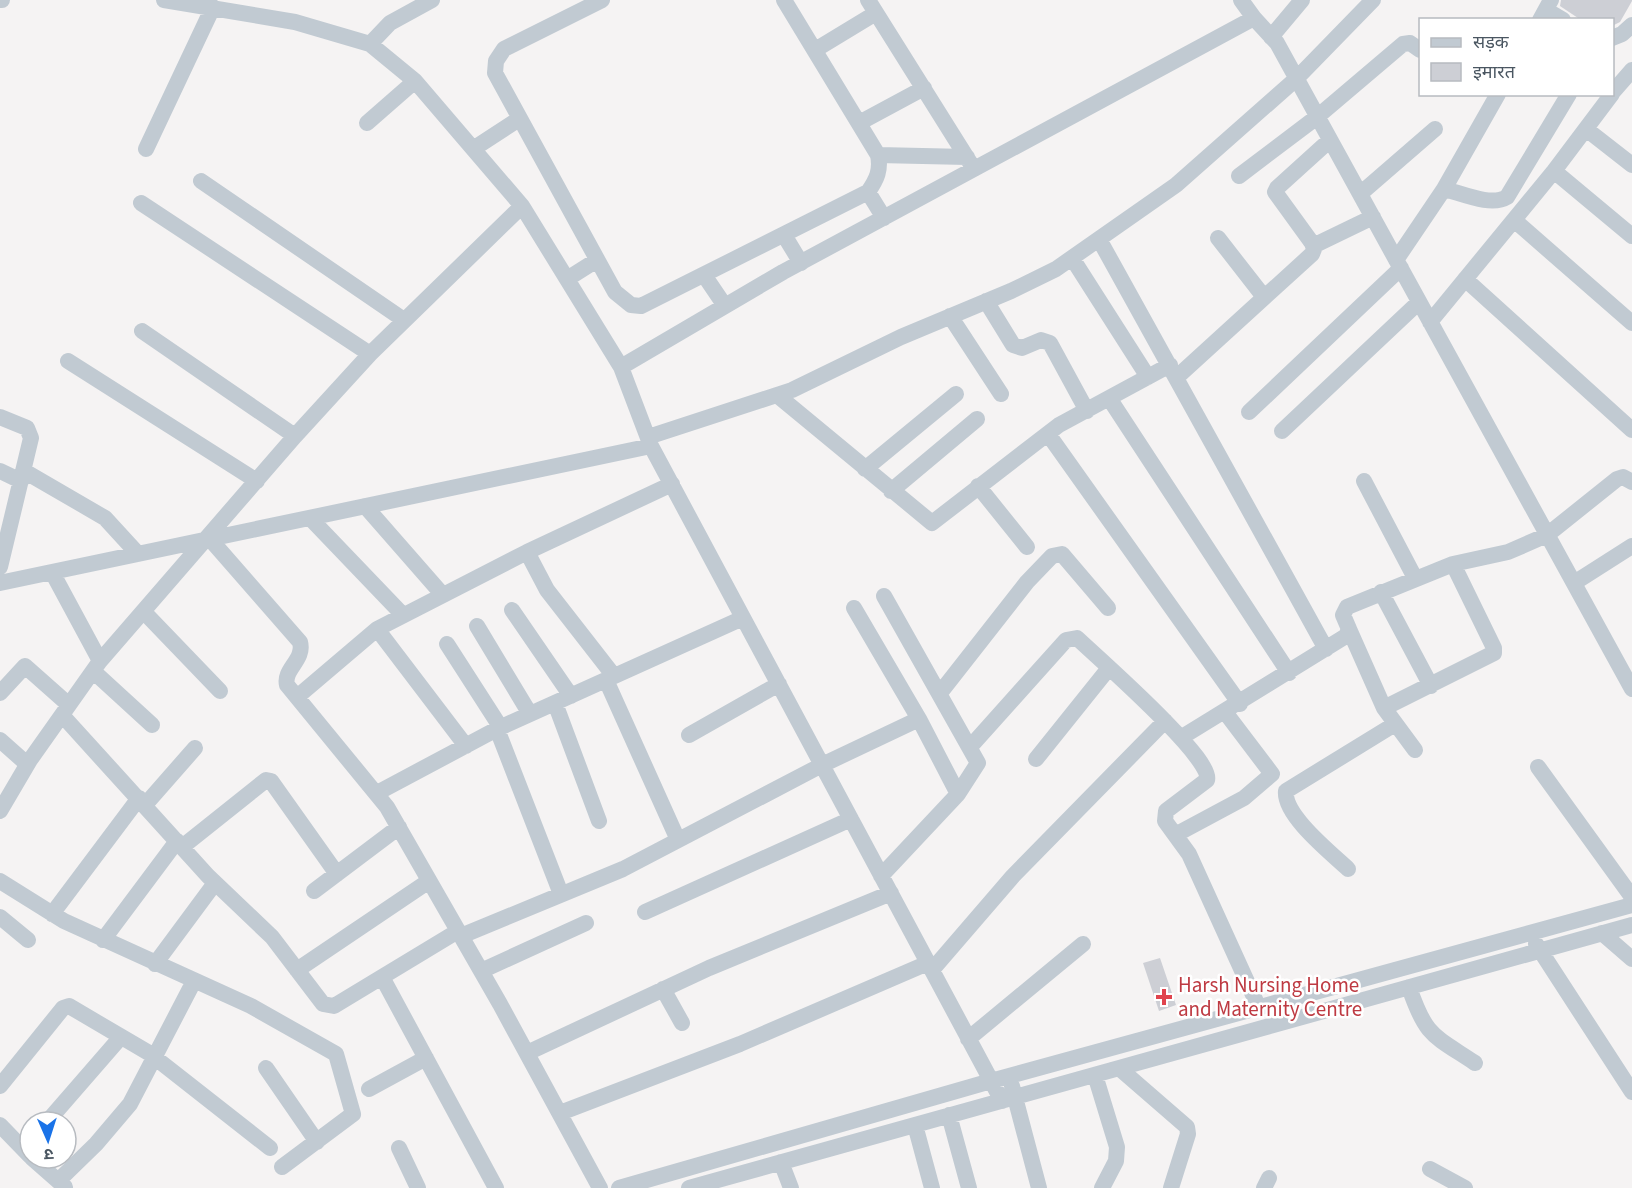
<svg xmlns="http://www.w3.org/2000/svg" width="1632" height="1188" font-family="'Source Sans 3','Noto Sans Devanagari',sans-serif">
<rect width="100%" height="100%" fill="#f5f3f3"/>
<path fill="#cdcfd5" d="M1561 0H1632V1L1620 22 1612 26V20H1581L1560 6Z
M1160 958 1176 1005 1159 1011 1143 963Z"/>
<g fill="none" stroke-linecap="round" stroke-linejoin="round">
<path stroke="#c1cad2" stroke-width="16" d="M0 0H2
M164 0 295 22 370 44 415 81 522 206 621 367 651 446 1002 1101
M602 0 504 49 496 61 495 73 615 292 631 305 641 306 868 192C877 179 881 170 878 155L784 0
M868 0 974 169
M1241 0 1254 18
M1546 10 1563 20
M1540 20 1551 0
M1271 37 1302 0
M1612 38 1622 34 1632 25
M370 44 390 23 432 0
M815 50 876 13
M1612 93 1632 70
M367 123 415 81
M859 123 924 88
M1586 129 1632 165
M146 149 213 7
M473 149 519 119
M878 155 967 157
M1554 171 1632 236
M1239 176 1317 117 1403 44 1410 43 1420 50
M201 181 404 320
M1444 189C1461 193 1491 207 1507 197L1569 94
M868 192 884 218
M1360 194 1435 129
M141 203 370 354
M1514 220 1632 323
M784 235 801 263
M1218 238 1264 297
M1099 239 1326 649
M1313 246 1373 217
M1072 258 1148 377
M1396 260 1444 189 1498 94
M704 275 725 306
M567 279 597 260
M1465 279 1632 430
M986 301 1013 345 1022 348 1041 340 1050 343 1087 411
M950 316 1001 394
M1430 322 1554 171 1612 94
M142 331 295 436
M68 361 257 481
M621 367 783 272 1254 18 1277 43 1632 689
M1177 377 1312 254 1314 249 1312 243 1275 192 1277 188 1330 140
M777 395 932 523 1059 425 1170 365
M1109 398 1289 673
M1249 412 1401 268
M0 417 27 428 31 438 0 567
M1282 431 1419 302
M1048 434 1240 704
M648 437 792 390 901 337 1011 291 1056 269 1176 185 1296 79 1373 0
M865 469 956 394
M0 471 21 481
M24 471 105 518 138 554
M1364 481 1415 578
M978 486 1027 547
M891 491 977 419
M365 506 442 594
M310 518 402 614
M210 539 300 642C305 660 283 669 287 685L387 807 500 1004 600 1188
M527 552 547 590 614 676
M52 572 100 661
M0 583 651 446
M1574 583 1632 546
M1381 592 1431 686
M854 608 919 719 958 794
M512 610 571 696
M144 612 220 691
M477 626 530 714
M377 629 466 746
M1349 629 1384 708 1415 750
M447 644 501 728
M93 671 152 725
M606 680 678 840
M0 693 25 666 69 705
M940 693 1027 582 1052 556 1062 554 1108 608
M297 697 377 629 527 552 672 484
M555 703 599 821
M1384 708 1494 653V648L1453 564
M62 715 208 876 272 937 323 1004 334 1006 458 931
M497 729 561 894
M689 735 779 684
M1182 737 1346 636 1349 629 1343 615 1347 607 1453 564 1508 552 1547 535 1617 479 1623 477 1632 482
M0 740 27 764
M971 746 1066 640 1077 638C1097 657 1215 760 1207 780L1166 811 1165 821 1189 854 1259 1008
M1036 759 1109 668
M1538 767 1632 897
M377 793 497 729 743 618
M145 805 195 748
M0 811 30 760 100 661 295 436 370 354 522 206
M1175 835 1244 798 1272 774 1225 712
M182 847 266 780 271 781 337 874
M1348 869C1331 853 1283 815 1286 791L1395 724
M881 876 958 794 978 763 884 596
M0 881 64 921 251 1006 336 1054 353 1114 282 1167
M314 891 399 827
M645 912 851 819
M52 914 139 798
M0 917 28 940
M1602 933 1632 959
M461 936 623 869 822 765 919 719
M103 940 177 841
M1536 944 1632 1092
M155 964 215 883
M297 970 429 881
M932 970 1013 876 1165 721
M481 971 586 923
M382 977 496 1188
M1409 987C1426 1037 1433 1035 1475 1063
M663 989 682 1023
M968 1039 1083 944
M527 1053 709 968 891 893
M266 1068 317 1142
M1119 1068 1187 1127 1188 1134 1171 1188
M1095 1075 1117 1147 1116 1161 1102 1188
M0 1086 63 1008 69 1006 149 1053 270 1148
M1012 1086 1039 1188
M369 1089 426 1058
M560 1113 740 1044 928 963
M949 1115 969 1188
M47 1122 120 1038
M0 1125 30 1156
M915 1125 932 1188
M399 1148 418 1188
M32 1158 65 1187
M781 1162 791 1188
M1430 1169 1465 1188
M58 1181 96 1144 130 1104 194 981
M619 1188 991 1081 1632 905
M689 1188 1632 925
M1264 1188 1269 1178"/>
</g>
<path fill="#e0444e" stroke="#fff" stroke-width="2" d="M1161 988h6v6h6v6h-6v6h-6v-6h-6v-6h6z"/>
<g text-anchor="middle" stroke-width="5" stroke-linejoin="round" paint-order="stroke">
<g font-size="21" fill="#be3a42" stroke="#fff" text-anchor="start">
<text x="1178" y="992">Harsh Nursing Home<tspan x="1178" dy="24">and Maternity Centre</tspan></text>
</g>
</g>
<rect x="1419" y="18" width="195" height="78" fill="#ffffff" stroke="#b7bbc0" stroke-width="1.5"/>
<rect x="1431" y="38" width="30" height="9" fill="#c1cad2" stroke="#b7bbc0" stroke-width="1.5"/>
<text x="1473" y="48" font-size="18" fill="#4a5661">सड़क</text>
<rect x="1431" y="63" width="30" height="18" fill="#cdcfd5" stroke="#b7bbc0" stroke-width="1.5"/>
<text x="1473" y="78" font-size="18" fill="#4a5661">इमारत</text>
<g transform="translate(48 1140) rotate(177)"><circle r="28" fill="#ffffff" stroke="#b7bbc0" stroke-width="1.5"/>
<path d="M0-4.5L10 22L0 15L-10 22Z" fill="#1a73e8"/>
<text y="-9" font-size="16" font-weight="bold" text-anchor="middle" fill="#4a5661">उ</text>
</g>
</svg>
